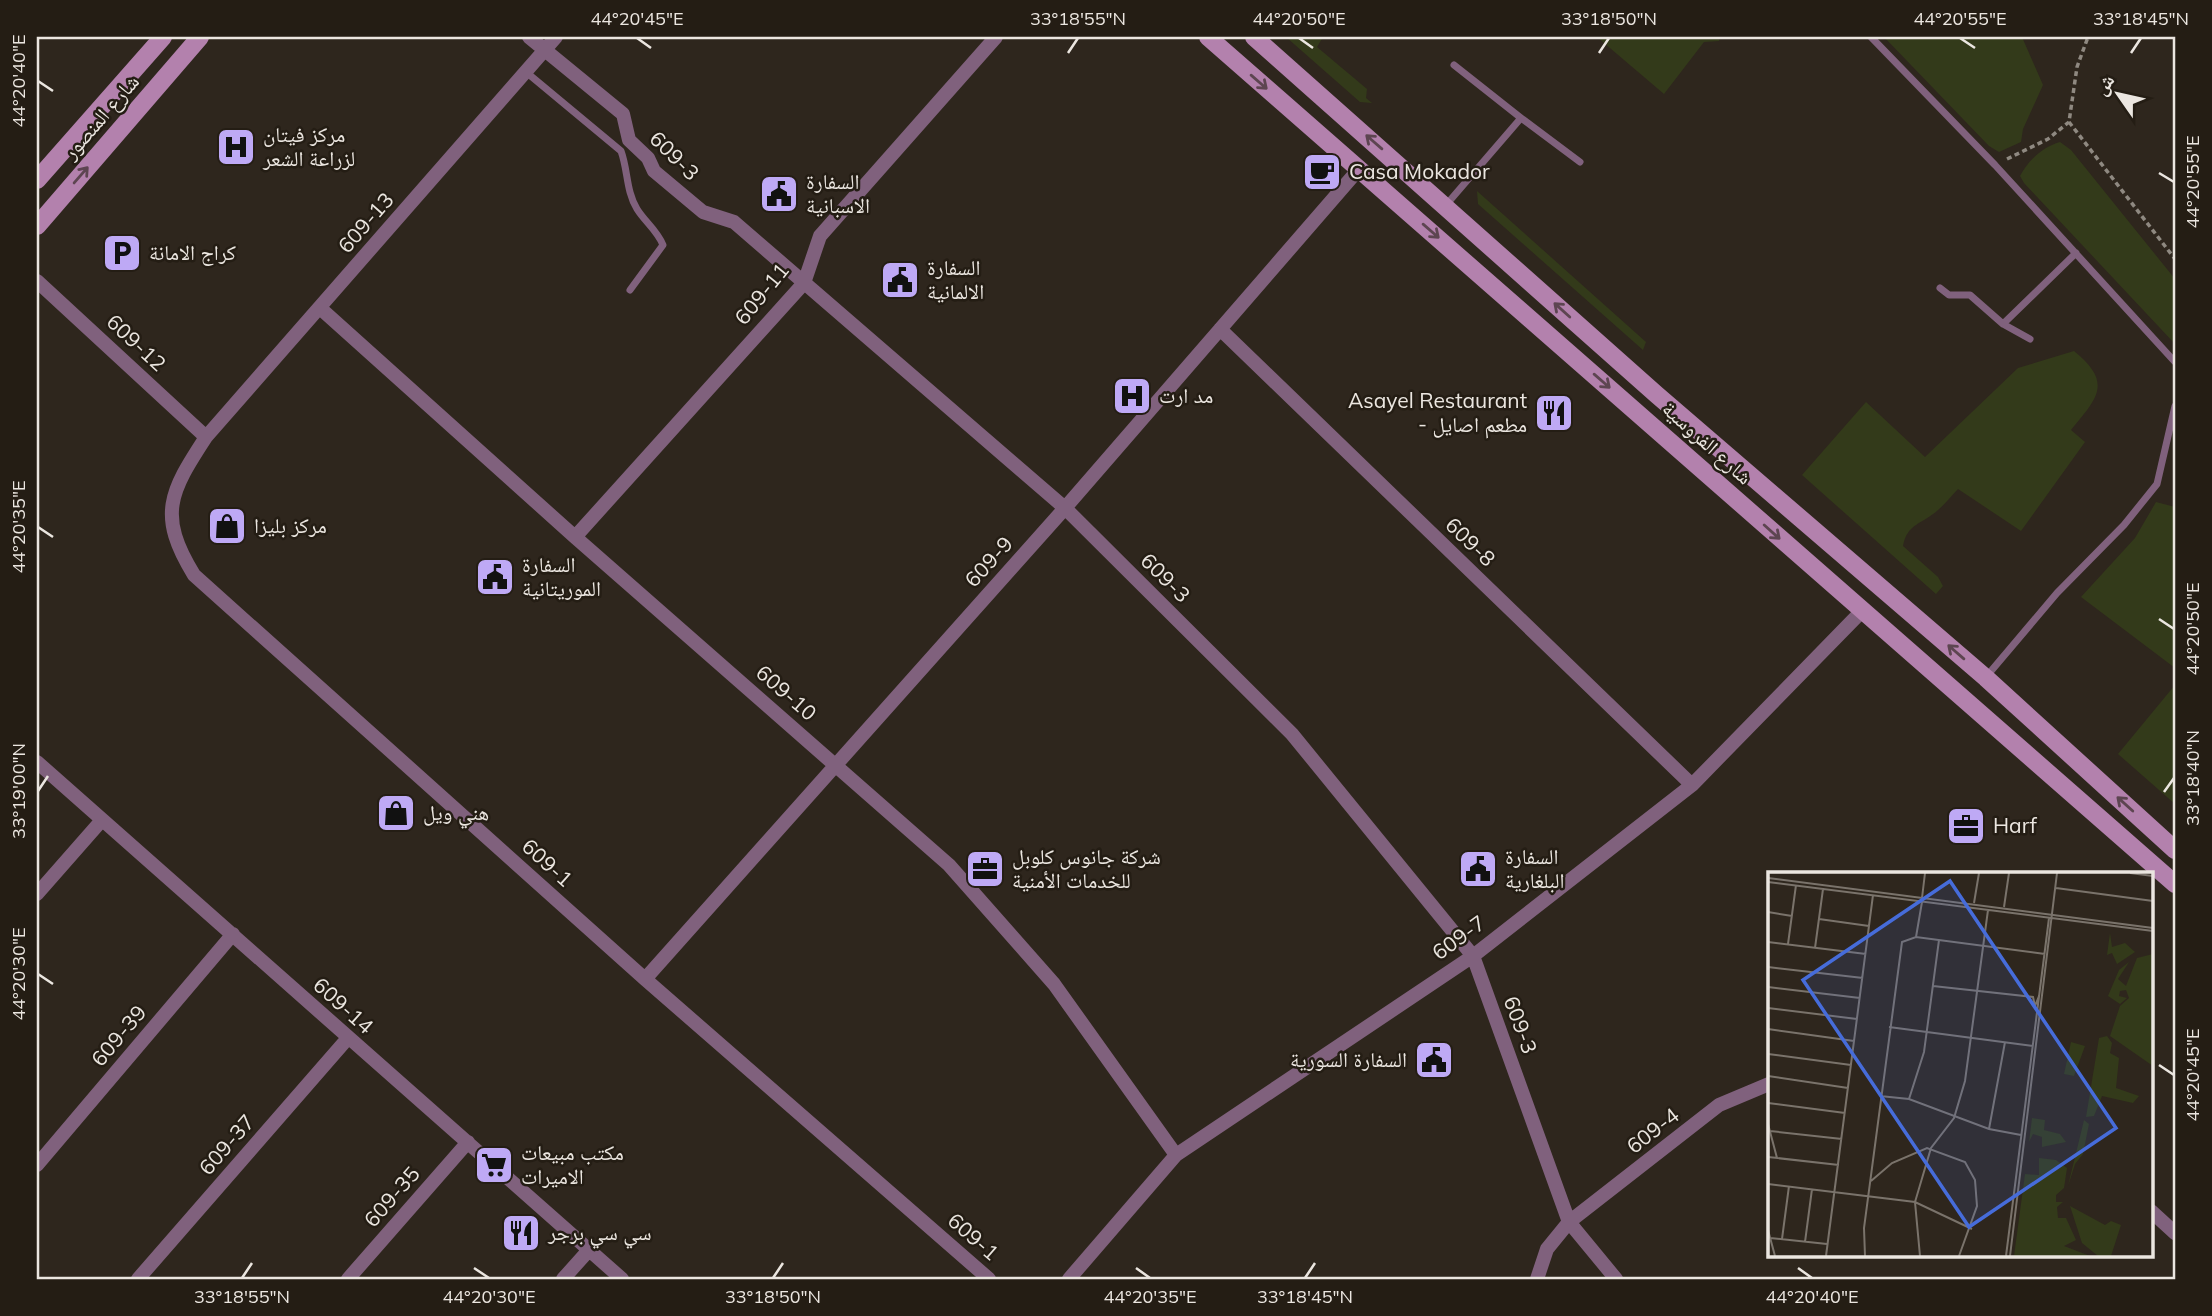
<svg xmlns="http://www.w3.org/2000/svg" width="2212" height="1316" font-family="Mulish,'Noto Naskh Arabic',sans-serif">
<rect width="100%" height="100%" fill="#2e261d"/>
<path fill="#333a1a" d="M1286 37H1323L1317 47 1367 89 1366 98 1372 103 1360 102Z
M1597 37H1720L1719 41 1704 42 1664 94Z
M1884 37H2022L2043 85 2023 129 2021 142 1999 152 1989 146Z
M2060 142 2071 150 2175 279V344L2024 183 2020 176C2028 161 2042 147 2060 142Z
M1477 191 1646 342 1643 350 1478 204Z
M2074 351C2113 383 2098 397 2071 430L2085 442 2021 531 1958 489C1951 496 1945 504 1938 510 1923 524 1907 523 1903 546L1938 577 1943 586 1936 594 1802 475 1866 402 1925 457 2018 368Z
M2156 502 2175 507V668L2081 597 2135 538Z
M2175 685V804L2118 754Z"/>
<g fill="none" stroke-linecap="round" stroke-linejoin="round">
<path stroke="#8f8981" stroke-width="3.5" stroke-dasharray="5 3.5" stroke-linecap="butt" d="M2069 122 2175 259
M2007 159 2048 139 2069 122 2077 67 2088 37"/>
<path stroke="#80617d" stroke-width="7" d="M1871 37 1995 165 2175 362
M526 72 621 151C628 170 626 191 637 209 645 222 657 230 663 245L630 290
M1521 118 1580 162
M1446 205 1521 118 1454 65
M1940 288 1949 295H1970L2003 324 2076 253
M2003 324 2030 339
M1986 677 2057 593 2124 525 2157 484 2175 406"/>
<path stroke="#80617d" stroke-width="14" d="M529 37 623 114 629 140 648 158 654 171 703 212 734 222 1065 508 1292 734 1473 956 1569 1222 1616 1279
M556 37 206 437C170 492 157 515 194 575L645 979 989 1279
M37 281 206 437
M320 308 575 537 949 865 1054 984 1176 1155
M1220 329 1692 785
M575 537 804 283 820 236 996 37
M37 762 622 1279
M37 894 102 820
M645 979 1065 508 1359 169
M37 1165 233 934
M2151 1211 2175 1233
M138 1279 348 1038
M348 1279 468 1142
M563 1279 589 1250
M1069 1279 1176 1155 1473 956 1692 785 1861 612
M1537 1279 1547 1249 1569 1222 1719 1105 1769 1084"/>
<path stroke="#b381ad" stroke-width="18" d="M1208 37 2175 884
M1254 37 1657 395 1986 678 2175 850
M37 180 163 37
M37 226 200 37"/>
</g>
<defs><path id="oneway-shaft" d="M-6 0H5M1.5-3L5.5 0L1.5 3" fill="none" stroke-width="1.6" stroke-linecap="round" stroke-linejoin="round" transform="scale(1.75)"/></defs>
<g stroke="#5d4551">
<use href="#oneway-shaft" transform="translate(1259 82) rotate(41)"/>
<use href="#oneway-shaft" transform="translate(1374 142) rotate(-139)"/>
<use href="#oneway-shaft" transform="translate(81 175) rotate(-49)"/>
<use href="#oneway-shaft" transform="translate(1431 231) rotate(41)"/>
<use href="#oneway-shaft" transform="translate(1562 310) rotate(-138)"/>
<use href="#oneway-shaft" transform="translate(1602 381) rotate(41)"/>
<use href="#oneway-shaft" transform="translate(1772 532) rotate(42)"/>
<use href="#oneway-shaft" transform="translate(1956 652) rotate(-139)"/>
<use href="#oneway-shaft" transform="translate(2125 804) rotate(-138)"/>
</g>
<path fill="none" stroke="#ebe6e0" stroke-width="2.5" d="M637 38 651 48M1299 38 1313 48M1960 38 1975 48M1068 53 1078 38M1599 53 1609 38M2131 53 2141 38M38 81 53 91M2159 173 2174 182M38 527 53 537M2159 619 2174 629M38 791 48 776M2164 792 2174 778M38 974 53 984M2159 1065 2174 1075M474 1268 489 1278M1136 1268 1150 1278M1798 1268 1812 1278M242 1278 252 1263M773 1278 783 1263M1305 1278 1315 1263"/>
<defs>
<symbol id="hospital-square" viewBox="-11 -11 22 22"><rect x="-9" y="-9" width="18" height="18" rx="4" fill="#bea9f5" stroke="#241d14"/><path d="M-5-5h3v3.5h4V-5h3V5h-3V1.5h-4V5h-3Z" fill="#111"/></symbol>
<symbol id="cafe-square" viewBox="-11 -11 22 22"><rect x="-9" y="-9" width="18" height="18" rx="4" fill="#bea9f5" stroke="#241d14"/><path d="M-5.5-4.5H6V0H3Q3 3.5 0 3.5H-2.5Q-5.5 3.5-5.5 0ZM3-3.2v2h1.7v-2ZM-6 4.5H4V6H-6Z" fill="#111"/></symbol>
<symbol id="civic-square" viewBox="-11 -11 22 22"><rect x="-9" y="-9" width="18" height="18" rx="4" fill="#bea9f5" stroke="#241d14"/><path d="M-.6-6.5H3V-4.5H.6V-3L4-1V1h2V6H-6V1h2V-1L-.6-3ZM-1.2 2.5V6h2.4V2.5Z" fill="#111"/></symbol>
<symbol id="parking-square" viewBox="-11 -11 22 22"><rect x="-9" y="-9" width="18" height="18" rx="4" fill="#bea9f5" stroke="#241d14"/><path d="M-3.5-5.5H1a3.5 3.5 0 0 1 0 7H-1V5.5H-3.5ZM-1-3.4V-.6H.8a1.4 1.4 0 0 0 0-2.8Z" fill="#111"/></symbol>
<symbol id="restaurant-square" viewBox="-11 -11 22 22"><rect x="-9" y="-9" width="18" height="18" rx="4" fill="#bea9f5" stroke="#241d14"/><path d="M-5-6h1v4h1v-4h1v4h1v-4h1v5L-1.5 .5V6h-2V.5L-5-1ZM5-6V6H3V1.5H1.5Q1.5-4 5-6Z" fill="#111"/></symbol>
<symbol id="shop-square" viewBox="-11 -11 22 22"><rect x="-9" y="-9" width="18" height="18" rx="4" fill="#bea9f5" stroke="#241d14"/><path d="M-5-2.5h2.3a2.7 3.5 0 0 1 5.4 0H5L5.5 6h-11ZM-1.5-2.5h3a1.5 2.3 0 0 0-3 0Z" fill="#111"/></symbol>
<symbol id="office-square" viewBox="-11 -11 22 22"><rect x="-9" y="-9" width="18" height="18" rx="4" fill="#bea9f5" stroke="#241d14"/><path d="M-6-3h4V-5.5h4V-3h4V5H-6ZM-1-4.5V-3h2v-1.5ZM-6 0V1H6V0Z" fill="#111"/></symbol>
<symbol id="supermarket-square" viewBox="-11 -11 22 22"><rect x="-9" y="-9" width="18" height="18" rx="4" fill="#bea9f5" stroke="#241d14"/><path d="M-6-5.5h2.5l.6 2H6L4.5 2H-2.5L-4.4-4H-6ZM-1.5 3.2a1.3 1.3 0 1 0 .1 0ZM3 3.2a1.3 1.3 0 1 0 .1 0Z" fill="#111"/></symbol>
</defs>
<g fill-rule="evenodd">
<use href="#hospital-square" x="214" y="125" width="44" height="44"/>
<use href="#cafe-square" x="1300" y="150" width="44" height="44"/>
<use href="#civic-square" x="757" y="172" width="44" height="44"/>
<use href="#parking-square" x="100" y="231" width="44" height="44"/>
<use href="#civic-square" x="878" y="258" width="44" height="44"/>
<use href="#hospital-square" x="1110" y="374" width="44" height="44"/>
<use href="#restaurant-square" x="1532" y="391" width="44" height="44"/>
<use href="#shop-square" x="205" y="504" width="44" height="44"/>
<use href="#civic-square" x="473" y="555" width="44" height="44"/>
<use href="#shop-square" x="374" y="791" width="44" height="44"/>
<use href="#office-square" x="1944" y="804" width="44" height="44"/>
<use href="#office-square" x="963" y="847" width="44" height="44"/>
<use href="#civic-square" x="1456" y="847" width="44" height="44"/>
<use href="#civic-square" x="1412" y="1038" width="44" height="44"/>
<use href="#supermarket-square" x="472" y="1143" width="44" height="44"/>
<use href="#restaurant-square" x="499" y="1211" width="44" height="44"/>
</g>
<g text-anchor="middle" stroke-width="5" stroke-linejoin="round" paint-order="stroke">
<g font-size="21" fill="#ebe6e0" stroke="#241d14">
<text transform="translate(101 117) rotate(-49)" y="7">شارع المنصور</text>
<text transform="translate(674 156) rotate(45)" y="7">609-3</text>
<text transform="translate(366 223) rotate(-49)" y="7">609-13</text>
<text transform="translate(762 294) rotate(-51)" y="7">609-11</text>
<text transform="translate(136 343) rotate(43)" y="7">609-12</text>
<text transform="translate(1707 443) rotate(42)" y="7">شارع الفروسية</text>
<text transform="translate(1470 542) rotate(44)" y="7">609-8</text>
<text transform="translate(989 562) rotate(-48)" y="7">609-9</text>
<text transform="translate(1165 578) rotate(45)" y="7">609-3</text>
<text transform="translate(786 693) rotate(41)" y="7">609-10</text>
<text transform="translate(547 863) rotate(42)" y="7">609-1</text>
<text transform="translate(1459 938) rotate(-36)" y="7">609-7</text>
<text transform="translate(343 1006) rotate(42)" y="7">609-14</text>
<text transform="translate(1520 1025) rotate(70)" y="7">609-3</text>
<text transform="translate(119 1036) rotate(-50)" y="7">609-39</text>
<text transform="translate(1653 1131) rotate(-38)" y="7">609-4</text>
<text transform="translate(227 1145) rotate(-49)" y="7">609-37</text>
<text transform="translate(392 1197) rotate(-49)" y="7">609-35</text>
<text transform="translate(973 1237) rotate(41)" y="7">609-1</text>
</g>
<g font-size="21" fill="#ebe6e0" stroke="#241d14" text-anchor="start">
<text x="263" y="142">مركز فيتان<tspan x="263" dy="24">لزراعة الشعر</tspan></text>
<text x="1349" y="179">Casa Mokador</text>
<text x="806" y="189">السفارة<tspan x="806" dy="24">الاسبانية</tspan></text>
<text x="149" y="260">كراج الامانة</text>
<text x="927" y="275">السفارة<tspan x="927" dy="24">الالمانية</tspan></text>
<text x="1159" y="403">مد ارت</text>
<text x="1527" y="408" text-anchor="end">Asayel Restaurant<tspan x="1527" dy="24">- مطعم اصايل</tspan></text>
<text x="254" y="533">مركز بليزا</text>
<text x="522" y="572">السفارة<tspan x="522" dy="24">الموريتانية</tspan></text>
<text x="423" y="820">هني ويل</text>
<text x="1993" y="833">Harf</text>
<text x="1012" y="864">شركة جانوس كلوبل<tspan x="1012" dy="24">للخدمات الأمنية</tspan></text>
<text x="1505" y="864">السفارة<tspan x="1505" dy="24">البلغارية</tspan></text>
<text x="1407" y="1067" text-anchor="end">السفارة السورية</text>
<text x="521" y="1160">مكتب مبيعات<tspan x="521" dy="24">الاميرات</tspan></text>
<text x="548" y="1240">سي سي برجر</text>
</g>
</g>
<g transform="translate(1768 872)">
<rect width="385" height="385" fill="#2e261d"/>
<path d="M342 61 344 75 357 71 367 80 349 92 344 81 339 83ZM385 82V194L342 164 352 134 361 126 358 118 352 119 351 124 359 126 352 132 340 124 351 98 361 90 350 107 358 114 369 86ZM339 164 344 171 342 181 351 186 348 216 371 224 365 231 334 224 326 244 318 245 331 166ZM303 170 317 174 306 204 296 202ZM264 246 277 248 276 258 292 262 298 270 274 275V265L265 262 261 270ZM316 248 321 252 315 282 307 292 300 314ZM271 286 288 288 299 296 296 316 288 323V330H295L289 335 290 346H298L308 368 296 374 322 384H246L257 302 271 303ZM302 334 337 353 343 349 353 353 343 384H330L314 371Z" fill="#333a1a"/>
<path fill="none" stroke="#7a736b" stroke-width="2" d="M362 1 385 4M0 6 385 56M0 10 385 59M288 16 385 29M154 26 157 1M206 31 211 1M236 35 241 1M0 40 24 44M51 47 101 54M148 65 154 30M0 70 98 82M20 72 28 13M47 76 55 17M0 95 95 106M165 114 265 125 267 134 271 124M0 115 92 126M0 136 89 147M121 155 265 174M0 157 86 169M0 182 83 193M0 204 80 216M112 224 141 227 221 257 253 263M141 227 156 180 171 68M0 231 77 241M0 252 9 286M221 257 237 170M2 259 74 267M0 285 71 293M103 309 124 291 159 276 197 290 207 308 209 334 191 384M0 312 147 330 204 357M0 358 7 384M2 366 59 372M14 367 21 314M37 370 44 317M58 384 105 23M97 384 96 356 134 70 148 65 277 82M152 384 147 330 163 276 186 246 197 209 220 38M238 384 281 46M242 384 289 1"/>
<path fill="#466cda" fill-opacity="0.15" stroke="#466cda" stroke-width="3.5" d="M182 9 348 256 201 355 35 108Z"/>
<rect width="385" height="385" fill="none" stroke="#ebe6e0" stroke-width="3.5"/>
</g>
<rect width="2212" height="1316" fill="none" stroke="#241d14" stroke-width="77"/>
<g transform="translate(2118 94) rotate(304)" stroke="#241d14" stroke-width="5" paint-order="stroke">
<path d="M0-5L12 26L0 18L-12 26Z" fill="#ebe6e0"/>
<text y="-10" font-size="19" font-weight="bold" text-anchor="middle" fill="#ebe6e0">ش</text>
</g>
<rect x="38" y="38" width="2136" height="1240" fill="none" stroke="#ebe6e0" stroke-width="2.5"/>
<g font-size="18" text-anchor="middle" fill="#ebe6e0">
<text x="637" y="25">44°20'45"E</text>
<text x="1078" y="25">33°18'55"N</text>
<text x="1299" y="25">44°20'50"E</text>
<text x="1609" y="25">33°18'50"N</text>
<text x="1960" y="25">44°20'55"E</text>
<text x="2141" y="25">33°18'45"N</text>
<text transform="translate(19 81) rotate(-90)" y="6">44°20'40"E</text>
<text transform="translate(2193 182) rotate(-90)" y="6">44°20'55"E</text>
<text transform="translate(19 527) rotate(-90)" y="6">44°20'35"E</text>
<text transform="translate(2193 629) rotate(-90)" y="6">44°20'50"E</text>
<text transform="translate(2193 778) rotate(-90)" y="6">33°18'40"N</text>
<text transform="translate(19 791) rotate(-90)" y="6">33°19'00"N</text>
<text transform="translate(19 974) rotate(-90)" y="6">44°20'30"E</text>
<text transform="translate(2193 1075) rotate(-90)" y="6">44°20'45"E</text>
<text x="242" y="1303">33°18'55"N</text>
<text x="489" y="1303">44°20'30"E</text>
<text x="773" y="1303">33°18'50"N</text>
<text x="1150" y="1303">44°20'35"E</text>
<text x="1305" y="1303">33°18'45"N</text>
<text x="1812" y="1303">44°20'40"E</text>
</g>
</svg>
